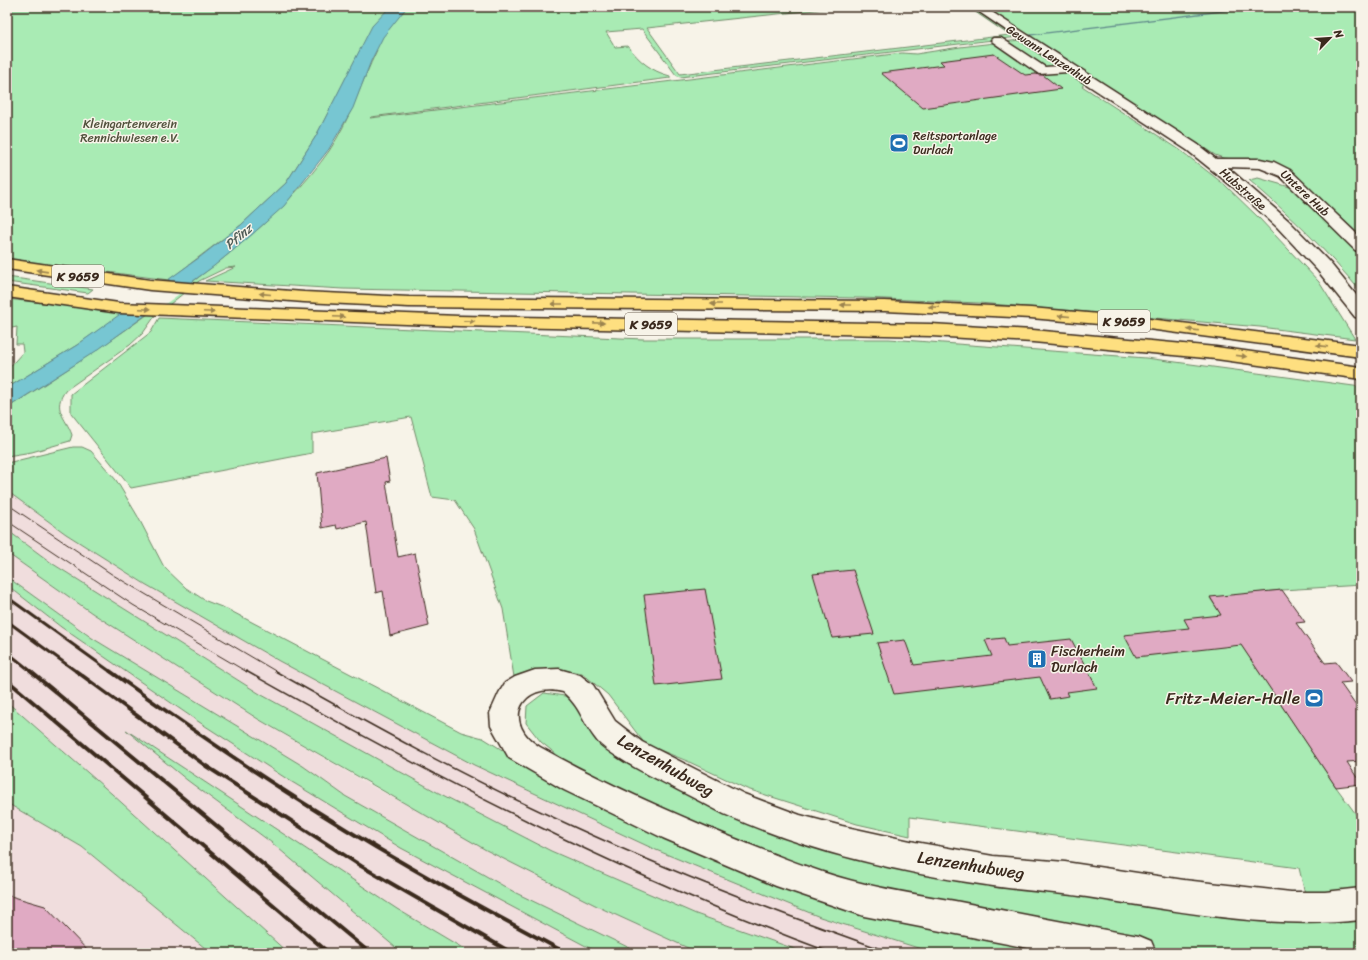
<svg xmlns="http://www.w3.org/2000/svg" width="1368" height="960" font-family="Sriracha,sans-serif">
<rect width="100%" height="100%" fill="#f7f3e8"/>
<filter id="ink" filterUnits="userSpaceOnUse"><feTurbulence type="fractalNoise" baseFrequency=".025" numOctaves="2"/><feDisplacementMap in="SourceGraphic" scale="8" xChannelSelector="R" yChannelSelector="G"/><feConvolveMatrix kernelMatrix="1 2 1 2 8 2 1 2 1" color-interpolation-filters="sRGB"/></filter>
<g filter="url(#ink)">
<path fill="#f0dddd" d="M7 491 66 534 145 584 279 661 474 765 656 850 820 917 934 953H806L696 914 551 851 435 791 260 694 53 564 7 530Z
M7 553 92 613 257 719 379 790 605 910 699 953H640L516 893 345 796 303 766 92 638 7 577Z
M7 585 61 627 196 720 287 779 401 848 599 953H471L397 909 131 734 187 780 272 843 402 953H288L112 794 7 702Z
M7 803 82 847 211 953H7Z"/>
<path fill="#a9ebb4" stroke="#728a69" d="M7 7H843L647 28 680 74 1009 35 968 7H973L1018 37 680 77 676 75 642 29 606 32 615 47 628 46C639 61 651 71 670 76V78L371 117 370 118 902 53 916 54 960 47 1020 40 1086 83 1082 86 1180 150 1225 185 1259 218 1319 282 1355 339 1260 327 979 303 862 298 343 289 205 281 236 267 226 268 199 281 155 316 143 333 130 345 66 390C51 409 66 417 72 435L70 441 32 452 7 456V408C62 374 115 338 168 300 228 256 286 212 329 151 350 120 361 83 377 50L361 49 316 136 286 183 241 225 169 280 7 259Z
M979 7H1361V236L1301 181 1259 161 1223 158 1215 155 1086 72Z
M1258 178 1290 187 1361 256V292C1327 251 1289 214 1249 180Z
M7 277 93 289 88 293 7 282Z
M7 299 105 310 104 311 122 314 77 345 7 388V370L23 352 22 344H16L17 327 7 329Z
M159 318 643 339H889L1146 358 1361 387V585L1282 590 1210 598 1336 787 1361 821V900L1307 902 1299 868 910 817V836L857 824 747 789 687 761 645 744 608 695 582 673 552 669 521 674 514 677 503 609 474 529 455 500 432 497 411 417 312 434V453L131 488 71 413V394L151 332Z
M73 447H82L91 451 116 480 137 515 164 567 186 588 206 601 227 609 461 732 483 738 517 759 661 831 1085 953H934L820 917 656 850 474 765 279 661 145 584 66 534 7 491V463Z
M7 530 53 564 260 694 435 791 551 851 696 914 806 953H699L605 910 486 850 258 719 92 613 7 553Z
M7 577 92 638 303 766 345 796 516 893 640 953H599L401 848 287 779 196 720 61 627 7 585Z
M544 693 565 696 582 711 731 812 1321 917 1329 924H1335V918L1361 913V953H1183L956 914 866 894 581 774 541 742 526 723 527 706Z
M7 702 112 794 288 953H211L82 847 7 803Z
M126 730 397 909 471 953H402L272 843 187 780Z"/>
<path fill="#77c6d2" stroke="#5f888a" d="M390 7H407L383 37 371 61 353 108 329 149 284 206 248 238 214 266 96 351 7 408V388L77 345 200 257 241 225 286 183 316 136 372 26Z"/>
<path fill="#f7f3e8" d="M163 281 193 284 150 315 120 312Z"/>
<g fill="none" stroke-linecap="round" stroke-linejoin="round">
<path fill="#5f888a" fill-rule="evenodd" d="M1249 7H1260L1027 36 1025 35Z
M1034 39H1036L1074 63 1071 64 1034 41Z"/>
</g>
<path fill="#e0aac3" stroke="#3b2a1e" d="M994 54 1025 75 1036 74 1043 75 1061 89 923 108 881 73 944 65 940 61Z
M386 458 390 481 386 482 398 557 415 553 429 626 390 636 383 591 376 593 366 522 337 529 336 525 322 528 317 473Z
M853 570 874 634 832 638 813 574Z
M705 589 722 679 656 686 644 595Z
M1282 590 1305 622 1296 623 1325 663 1336 662 1351 682 1340 683 1361 713V761L1347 762 1361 784 1336 787 1241 645 1136 657 1124 635 1189 628 1184 619 1221 615 1210 597Z
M1004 638 1007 646 1071 639 1097 688 1067 692 1069 696 1050 699 1040 677 894 694 877 643 905 640 914 665 992 656 985 640Z
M7 895 45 906 90 953H7Z"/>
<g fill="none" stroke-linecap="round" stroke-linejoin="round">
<defs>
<path id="minor" d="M972 7H984L1197 144 1216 159H1260L1274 162 1290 170 1361 238V252L1355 250 1280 176 1260 168 1227 167 1289 221 1330 263 1361 301V318L1355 317 1318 271 1277 227 1233 187 1187 150 1068 72 1039 74 993 42 991 40 993 38H1001L1045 67 1059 66Z
M559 669 580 675 593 685 615 721 642 742 744 794 800 815 842 826 915 842 993 856 1065 862 1184 880 1291 892H1325L1361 888V920C1270 930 1178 911 1087 897 1056 892 1025 891 993 886 904 874 806 851 724 814 709 806 694 798 678 790 660 780 639 771 621 759 613 754 600 746 595 738 582 721 581 708 563 692 520 681 501 724 540 747 600 781 663 809 726 835 771 853 817 873 865 884 894 891 925 896 955 901 1016 913 1078 925 1139 936L1151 941 1156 953H1054L864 916 776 886 663 838 564 790 509 758 491 726 490 713 499 693 505 683 515 677 535 670Z"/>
<path id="major" d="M7 259 150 280 304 292 409 297 885 301 1031 308 1133 317 1361 345V357L1133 327 1031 318 885 311 409 307 304 302 150 290 7 269Z
M7 287 119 303 459 316 931 324 1033 330 1216 347 1361 367V379L1216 359 1033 342 931 336 459 326 119 313 7 297Z"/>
</defs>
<use href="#minor" stroke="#3b2a1e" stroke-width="3"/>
<use href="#major" stroke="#3b2a1e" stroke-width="3"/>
<use href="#minor" fill="#f7f3e8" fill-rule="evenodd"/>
<use href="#major" fill="#fedf80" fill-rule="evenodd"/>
<path stroke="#3b2a1e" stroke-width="1" d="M7 504 113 575 277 672
M7 521 133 605 247 672"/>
<path stroke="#3b2a1e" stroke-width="1.5" d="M246 671C435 778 628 878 832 953
M275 671C372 726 470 780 572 826 676 874 783 915 892 953"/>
<path stroke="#3b2a1e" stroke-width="3" d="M7 597 111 672
M7 621 77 672
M7 652 32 672"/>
<path stroke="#3b2a1e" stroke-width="4" d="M30 671 370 953
M76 671 206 766 361 866 512 953
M110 671C178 720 247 768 318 812 399 863 482 908 566 953
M7 680 329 953"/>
</g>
<defs><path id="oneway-solid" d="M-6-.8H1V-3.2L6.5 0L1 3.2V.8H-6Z"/></defs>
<g fill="#9c844f">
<use href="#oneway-solid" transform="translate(42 271) rotate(-172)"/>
<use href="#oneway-solid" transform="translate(265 294) rotate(-175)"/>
<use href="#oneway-solid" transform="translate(557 304) rotate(-180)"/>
<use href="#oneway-solid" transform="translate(716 304) rotate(-180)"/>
<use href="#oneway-solid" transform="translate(846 305) rotate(-180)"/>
<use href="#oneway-solid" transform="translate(934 307) rotate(-177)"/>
<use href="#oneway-solid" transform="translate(145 309) rotate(3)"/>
<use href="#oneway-solid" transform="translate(209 312) rotate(2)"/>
<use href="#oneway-solid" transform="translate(1064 316) rotate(-175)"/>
<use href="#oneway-solid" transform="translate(339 317) rotate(2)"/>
<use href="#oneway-solid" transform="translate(469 321) rotate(1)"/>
<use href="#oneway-solid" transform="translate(599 323) rotate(1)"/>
<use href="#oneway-solid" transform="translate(1193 330) rotate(-173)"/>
<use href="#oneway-solid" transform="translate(1322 346) rotate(-172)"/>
<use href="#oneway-solid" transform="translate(1241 356) rotate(7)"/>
</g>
</g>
<defs>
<symbol id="stadium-square" viewBox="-11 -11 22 22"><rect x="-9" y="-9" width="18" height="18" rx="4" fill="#1f6fb2" stroke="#f7f3e8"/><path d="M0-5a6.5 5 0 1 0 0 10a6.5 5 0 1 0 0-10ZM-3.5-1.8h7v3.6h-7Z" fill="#fff"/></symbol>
<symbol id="building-square" viewBox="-11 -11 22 22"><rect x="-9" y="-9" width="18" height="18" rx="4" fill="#1f6fb2" stroke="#f7f3e8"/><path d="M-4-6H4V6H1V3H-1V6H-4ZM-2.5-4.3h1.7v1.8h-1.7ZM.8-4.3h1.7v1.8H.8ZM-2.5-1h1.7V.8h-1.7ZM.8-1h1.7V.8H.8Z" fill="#fff"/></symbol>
</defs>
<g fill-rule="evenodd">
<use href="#stadium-square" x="888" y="132" width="22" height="22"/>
<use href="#building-square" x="1026" y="648" width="22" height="22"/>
<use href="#stadium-square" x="1303" y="687" width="22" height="22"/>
</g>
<g text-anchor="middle" stroke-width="3" stroke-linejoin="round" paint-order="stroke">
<g font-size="12" fill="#3b2a1e" stroke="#f7f3e8">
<text transform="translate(1049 55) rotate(33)" y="4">Gewann Lenzenhub</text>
<text transform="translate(1243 189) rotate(41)" y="4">Hubstraße</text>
<text transform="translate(1305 193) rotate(43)" y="4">Untere Hub</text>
</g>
<g font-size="12" fill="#51513c" stroke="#f7f3e8">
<text x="130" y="128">Kleingartenverein<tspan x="130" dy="14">Rennichwiesen e.V.</tspan></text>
</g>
<g font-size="12" fill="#3b2a1e" stroke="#f7f3e8" text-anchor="start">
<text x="913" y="140">Reitsportanlage<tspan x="913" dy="14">Durlach</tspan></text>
</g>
<g font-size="13" font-style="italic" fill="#4d5954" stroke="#f7f3e8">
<text transform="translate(238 236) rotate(-40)" y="5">Pfinz</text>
</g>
<g fill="#f7f3e8" stroke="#73665b" stroke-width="1">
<rect x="52" y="265" width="52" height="22" rx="3"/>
<rect x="1098" y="310" width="52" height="22" rx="3"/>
<rect x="625" y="313" width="52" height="22" rx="3"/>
</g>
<g font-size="13" font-weight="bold" fill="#3b2a1e">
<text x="78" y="281">K 9659</text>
<text x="1124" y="326">K 9659</text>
<text x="651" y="329">K 9659</text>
</g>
<g font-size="14" fill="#3b2a1e" stroke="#f7f3e8" text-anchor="start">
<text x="1051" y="656">Fischerheim<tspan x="1051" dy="16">Durlach</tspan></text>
</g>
<g font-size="17" fill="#3b2a1e" stroke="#f7f3e8" text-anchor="end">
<text x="1300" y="704">Fritz-Meier-Halle</text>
</g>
<g font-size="17" fill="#3b2a1e" stroke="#f7f3e8">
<text transform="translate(666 765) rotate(30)" y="6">Lenzenhubweg</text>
<text transform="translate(971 865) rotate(9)" y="6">Lenzenhubweg</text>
</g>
</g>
<rect width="1368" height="960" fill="none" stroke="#f7f3e8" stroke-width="24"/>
<rect x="12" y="12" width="1344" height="936" fill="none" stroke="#3b2a1e" stroke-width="1.5" filter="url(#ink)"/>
<g transform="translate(1330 38) rotate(65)" stroke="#f7f3e8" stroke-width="3" paint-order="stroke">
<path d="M0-3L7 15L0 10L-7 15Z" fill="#3b2a1e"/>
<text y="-6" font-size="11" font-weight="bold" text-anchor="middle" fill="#3b2a1e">N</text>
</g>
</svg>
